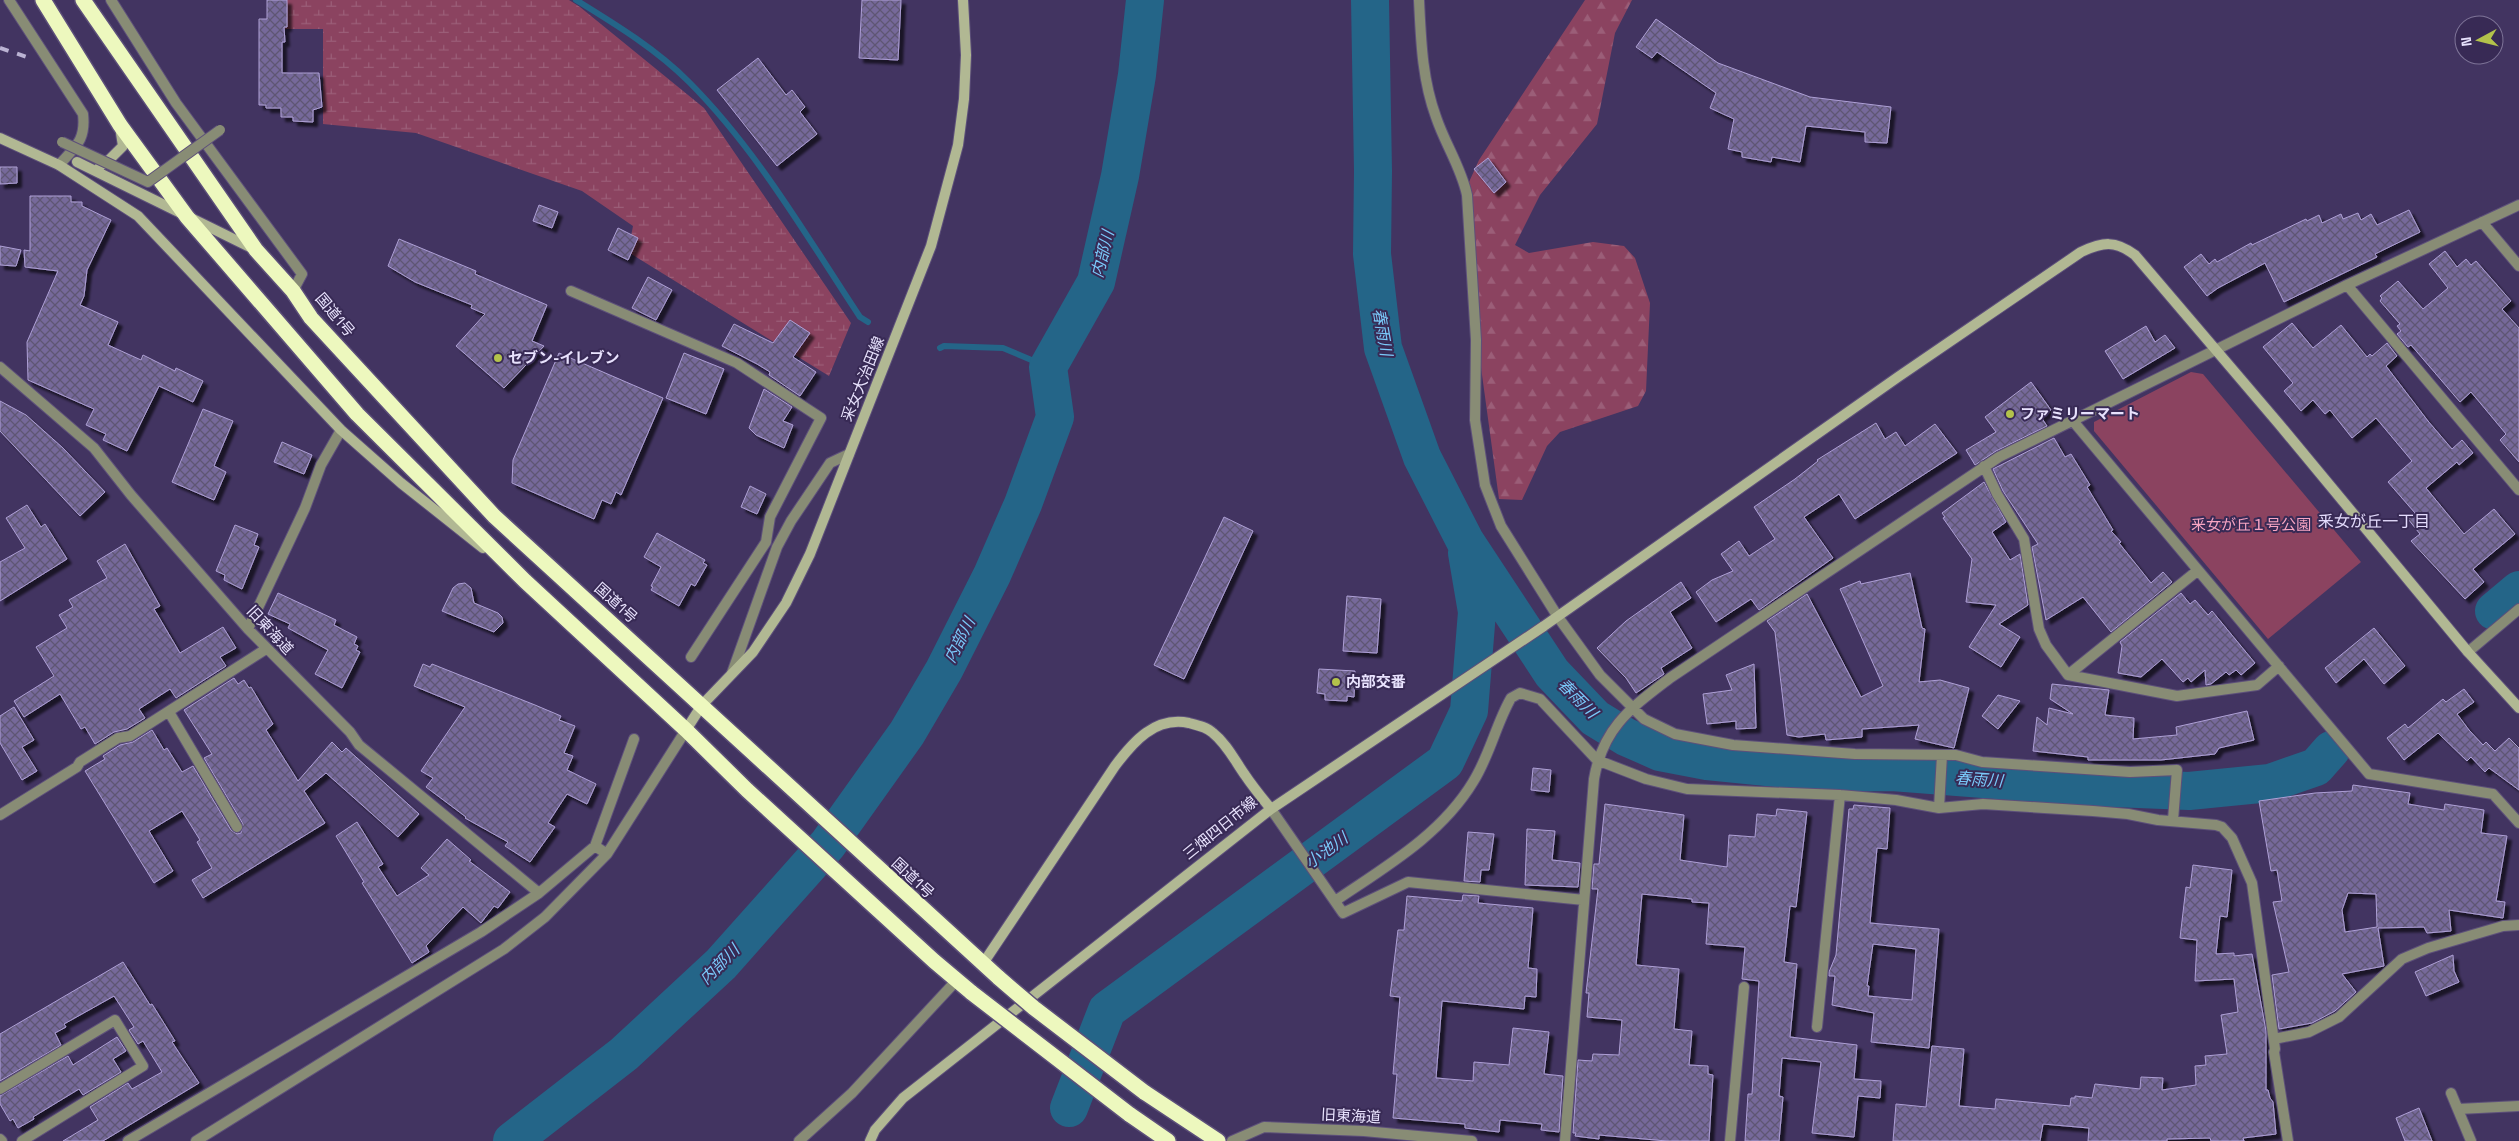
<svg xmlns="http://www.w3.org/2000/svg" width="2519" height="1141" font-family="'Space Grotesk','Noto Sans JP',sans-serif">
<defs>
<pattern id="forest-firs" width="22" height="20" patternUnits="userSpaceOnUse" patternTransform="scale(1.25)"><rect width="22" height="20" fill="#8b4360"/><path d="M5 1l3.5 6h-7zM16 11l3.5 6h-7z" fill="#9b5e78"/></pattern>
<pattern id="wetland-marsh" width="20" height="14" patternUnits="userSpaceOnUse" patternTransform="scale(1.25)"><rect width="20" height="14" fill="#8b4360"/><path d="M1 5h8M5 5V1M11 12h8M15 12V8" fill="none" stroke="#9b5e78"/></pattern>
<pattern id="building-cross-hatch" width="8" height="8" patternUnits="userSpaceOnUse" patternTransform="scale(1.25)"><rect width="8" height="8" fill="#76699a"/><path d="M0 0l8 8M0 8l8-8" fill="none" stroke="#5e5673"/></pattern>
<filter id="shadow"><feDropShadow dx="4.5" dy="4.5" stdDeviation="1" flood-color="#0009"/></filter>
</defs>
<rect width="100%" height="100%" fill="#423461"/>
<path fill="url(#forest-firs)" d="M1585 0H1632L1615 33 1597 124 1540 195 1515 245 1529 253 1593 242 1624 246 1635 258 1650 303 1646 391 1638 406 1560 432 1547 446 1522 500 1499 499 1470 287 1464 193 1479 160Z"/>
<path fill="url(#wetland-marsh)" d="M284 0H569L580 7 704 108 851 323 829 376 628 252 633 226 582 191 416 133 323 124V29H285Z"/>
<path fill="#8b4360" d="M2191 372 2203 374 2361 562 2268 639 2094 431V422Z"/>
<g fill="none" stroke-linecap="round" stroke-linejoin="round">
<path stroke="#246588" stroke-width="6" d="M576 0C615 24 656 49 689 82 757 150 807 237 860 317L868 322
M940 348 944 346 1003 348 1048 367"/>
<path stroke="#246588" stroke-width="38" d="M1370 0 1373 171 1372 254 1383 348 1422 457 1465 541 1552 673 1595 718 1626 737 1660 752 1707 761 1825 773 1892 772 2088 787 2189 791 2270 783 2316 767 2331 750
M2494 611 2519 590
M1069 1108 1107 1010 1445 762 1469 711 1477 612 1467 553
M512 1141 624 1054 721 964 828 844 907 733 944 670 992 575 1023 504 1055 417 1048 367 1096 282 1120 176 1137 75 1145 0"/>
</g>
<path fill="url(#building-cross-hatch)" stroke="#aea0d5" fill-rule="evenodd" filter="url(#shadow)" d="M267 0H287V27H284L285 42H282V73H319L322 107 313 110V122L293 121V117H281V108H266V105H259V19H267Z
M862 0H901L898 60 859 58Z
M1656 19 1718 63 1810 97 1891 107 1887 143 1865 142V132L1806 126 1800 162 1772 157 1771 162 1742 157V152L1728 149 1734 119 1710 108 1716 93 1657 52 1652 58 1636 47Z
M758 58 786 95 792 90 805 107 800 112 817 134 777 166 717 90Z
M1488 158 1506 182 1494 193 1474 169Z
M0 167H17V183L0 184Z
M30 196H71V202H82V206L111 220 87 270 84 296 80 305 118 322 108 345 141 360 143 355 175 371 176 368 203 381 193 402 159 386 127 451 103 440 106 434 86 425 94 409 28 380 27 342 58 271 25 267 24 250 30 251Z
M539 205 558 212 552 228 533 221Z
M2409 210 2420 232 2375 254 2377 257 2284 302 2265 263 2218 288 2207 296 2184 267 2201 254 2209 264 2215 259 2217 262 2251 243 2252 245 2306 219 2307 221 2319 215 2322 223 2341 214 2343 219 2358 213 2361 220 2371 214 2377 225Z
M618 228 638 238 628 260 608 250Z
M399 239 476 271 475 274 547 305 532 341 544 346 504 388 456 346 485 314 471 308 472 305 415 282 388 266Z
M0 246 21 250 16 266 0 265Z
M2445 251 2457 267 2466 259 2471 265 2476 261 2511 301 2502 309 2519 328V462L2500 440 2506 434 2471 392 2460 402 2411 345 2408 347 2397 334 2401 331 2397 326 2400 324 2380 301 2382 298 2380 296 2398 281 2423 309 2448 288 2429 264Z
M648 277 672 290 656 320 632 308Z
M790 320 810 333 793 357 816 372 800 396 769 375 770 372 757 364 722 346 734 324 773 343Z
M2292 323 2313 348 2341 325 2367 357 2370 354 2372 356 2387 343 2397 356 2386 366 2428 421 2452 449 2462 440 2473 453 2459 465 2457 462 2426 488 2464 534 2494 509 2515 534 2473 569 2484 582 2465 599 2411 541 2420 534 2408 519 2415 513 2388 482 2412 461 2376 418 2352 438 2330 410 2325 414 2313 400 2301 411 2284 391 2293 383 2263 347Z
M2146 326 2155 342 2165 335 2175 348 2123 379 2105 351Z
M559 353 663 398 621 495 616 492 611 504 602 500 594 519 512 483 513 460Z
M684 353 724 369 706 414 666 398Z
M2031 382 2051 410 2041 417 2047 426 1996 451 1975 465 1966 450 1996 432 1985 417Z
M764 389 792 407 783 421 793 425 784 448 756 435 749 428Z
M0 401 26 415 63 448 105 492 80 516 0 431Z
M203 409 233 421 214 466 226 472 214 500 172 482Z
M1876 423 1885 439 1896 432 1905 446 1935 424 1957 453 1855 519 1839 494 1804 517 1833 558 1759 610 1751 599 1716 622 1696 592 1712 580 1733 571 1721 554 1739 541 1749 556 1775 539 1754 507 1795 479 1818 461 1817 460Z
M2054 438 2065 457 2071 454 2090 485 2087 487 2113 530 2111 531 2121 542 2119 543 2151 583 2163 572 2172 582 2111 632 2083 597 2046 620 2032 547 2038 544 2003 491 1993 469Z
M282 442 312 455 304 474 274 462Z
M1984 482 2006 522 1992 532 2010 560 2020 554 2028 605 1999 624 2020 637 2001 667 1969 647 1996 605 1966 602 1972 559 1943 518 1945 517 1942 513Z
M750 486 766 494 757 514 741 507Z
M27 505 41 527 45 524 67 559 0 601V562L25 548 6 518Z
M1224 517 1253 531 1184 679 1154 665Z
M235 525 258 534 254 545 259 547 242 589 224 580 225 575 216 571Z
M657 533 705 560 703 563 707 565 695 586 691 584 679 606 651 590 653 587 651 586 661 567 644 557Z
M125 544 160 606 154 609 180 653 223 627 236 648 220 657 226 666 176 698 170 689 139 709 145 718 127 729 114 732 95 744 85 727 81 729 60 694 24 717 14 701 54 676 36 647 67 628 59 615 73 607 69 600 107 578 97 561Z
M1910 573 1922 628 1925 629 1919 682 1940 680 1969 688 1954 748 1915 739 1919 725 1862 729V737L1826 740 1825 734 1799 737 1787 735 1775 632 1767 621 1807 594 1861 697 1883 686 1840 589 1860 581 1861 584Z
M1681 582 1691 598 1670 612 1692 648 1661 668 1664 674 1636 693 1626 678 1597 648 1626 621Z
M465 583 471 588 474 603 498 613 502 617 503 623 494 632 442 611 453 588 458 584Z
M278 593 336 620 334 625 357 637 354 644 358 646 356 650 360 652 342 688 315 674 328 650 288 628 290 624 268 614Z
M2181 593 2190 604 2195 600 2208 615 2212 611 2255 663 2241 675 2236 670 2229 675 2226 672 2211 684 2206 685 2205 670 2191 682 2188 678 2183 682 2162 659 2141 677 2118 673 2122 646 2120 642Z
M1347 596 1381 599 1377 653 1343 651Z
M2374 628 2405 666 2384 684 2364 659 2336 683 2325 668Z
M423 664 430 667 432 664 535 705 561 716 559 720 575 726 564 753 573 756 567 770 596 784 587 804 567 794 548 823 555 827 530 862 505 846 508 842 465 818 466 817 426 787 433 778 421 771 465 707 414 686Z
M1754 664 1756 728 1736 729V721L1707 724 1703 694 1732 690 1726 675Z
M1319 669 1355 671 1354 697 1347 696V701L1325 700V694L1317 693Z
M234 678 238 684 244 680 249 688 251 687 273 724 266 730 298 781 332 742 342 752 346 748 419 814 398 837 326 773 304 791 325 823 203 898 192 880 212 868 197 842 200 840 182 811 149 831 173 871 154 883 85 771 105 759 103 756 120 745 133 742 152 730 164 750 167 748 182 772 193 766 231 830 237 834 241 833 243 824 204 758 212 754 184 710Z
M2052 684 2109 690 2105 715 2134 718 2133 739 2177 735 2176 727 2247 711 2254 740 2219 748 2215 754 2161 760H2088V757L2033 751 2037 717 2047 725 2049 708 2073 714 2050 699Z
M2464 689 2474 702 2457 714 2469 730 2483 745 2486 742 2495 751 2509 738 2519 748V790L2489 768 2485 772 2471 757 2467 761 2438 733 2404 760 2387 738 2405 724 2408 728 2443 699 2446 702Z
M1998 695 2020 701 1998 729 1982 716Z
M14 707 34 740 22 747 37 771 22 780 0 743V716Z
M1533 768 1551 770 1549 792 1531 790Z
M2353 785 2410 793 2408 804 2444 810 2445 804 2484 810 2481 833 2507 836 2496 901 2505 902 2503 918 2449 910 2451 931 2427 933 2424 927 2378 928 2384 966 2342 974 2356 992 2335 1011 2312 1023 2279 1029 2272 975 2289 972 2273 902 2282 901 2277 870 2271 871 2259 801 2315 793 2352 791ZM2348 893 2376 894 2377 927 2345 932 2342 910Z
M1605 804 1684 815 1680 860 1727 867 1729 835 1755 837 1757 814 1776 816 1777 809 1807 812 1796 907 1790 906 1784 962 1797 964 1790 1037 1857 1045 1854 1079 1881 1081 1880 1098 1858 1096 1854 1137 1812 1133 1821 1062 1782 1058 1779 1096 1783 1097 1779 1141H1745L1748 1094H1752L1759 981 1742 979 1745 947 1706 944 1709 903 1692 902V899L1642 894 1636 965 1679 969 1674 1029 1692 1031 1689 1065 1708 1066V1074L1713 1075 1709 1141H1667L1599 1135V1139L1575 1136 1576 1133H1573L1578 1060 1592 1061 1593 1054 1619 1055 1622 1020 1587 1017 1589 993H1586L1598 889H1592L1594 864H1599Z
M1854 805 1890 808 1887 849 1877 848 1870 923 1939 929 1929 1048 1871 1042 1874 1013 1832 1005 1835 976H1829V972L1836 955 1849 809H1853ZM1873 944 1916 949 1912 1000 1868 996 1869 986H1867Z
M357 822 383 864 378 867 397 896 429 875 421 868 447 839 471 860 469 861 510 892 498 908 494 906 481 923 463 907 426 946 429 952 412 963 362 883 364 882 336 836Z
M1527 829 1555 831 1552 860 1580 863 1578 887 1525 885Z
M1468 832 1494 834 1489 870H1481L1480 882 1464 881Z
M2193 865 2232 870 2227 917 2220 916 2216 954 2234 953V956L2252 954 2266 1031V1090H2268L2270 1098 2273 1102 2276 1134 2243 1138 2244 1141H2211L2210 1138 2167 1139V1141H2088L2089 1128 2043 1124 2040 1141H1893L1896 1104 1926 1107 1932 1046 1964 1049 1959 1106 1995 1109 1996 1099 2070 1106 2071 1098H2075V1096L2092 1098 2095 1084 2140 1089 2141 1077 2163 1078 2162 1090 2196 1085 2195 1066 2206 1065 2205 1056 2227 1054 2221 1015 2238 1012 2234 979 2195 981 2197 940 2180 938 2186 887 2190 888Z
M1463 895 1479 896 1478 903 1533 908 1528 968 1537 969 1536 997 1525 996 1524 1009 1442 1001 1436 1078 1473 1081 1474 1062 1509 1065 1513 1028 1549 1032 1544 1074 1563 1076 1559 1132 1541 1130 1542 1124 1500 1120 1499 1132 1465 1128V1124L1393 1118 1397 1074H1393L1400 997 1390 996 1398 930H1404L1407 896 1462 901Z
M2453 955 2454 971 2459 982 2426 996 2415 972Z
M123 962 150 1005 152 1004 175 1041 172 1042 199 1083 103 1141H63L98 1120 90 1107 128 1083 132 1089 162 1072 143 1041 138 1044 129 1030 134 1027 114 996 64 1024 66 1027 55 1033 61 1045 0 1081V1034Z
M117 1037 126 1051 113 1059 121 1072 83 1095 79 1089 33 1117 34 1119 18 1128 13 1119 10 1121 0 1104V1096L68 1056 73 1065Z
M2419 1108 2432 1141H2405L2396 1118Z"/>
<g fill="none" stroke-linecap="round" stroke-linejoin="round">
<defs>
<path id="street" d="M9 0 83 114C86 140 76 146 59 165
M111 0 176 103 302 274 293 291
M1419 0C1421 40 1422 79 1436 117 1445 144 1461 167 1467 195L1476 340 1475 420 1485 485 1501 526 1558 617 1600 675 1644 719 1675 734 1733 745 1855 754 1956 755 1982 762 2130 772 2177 770 2173 820
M2482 222 2519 266
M2347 285 2519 490
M571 291 737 363 821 418 770 517 766 542 691 657
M0 367 94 448 131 495 248 629 350 732 359 745 539 893
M2073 421 2369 774 2493 794 2519 823
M1984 466 1997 494 2024 539 2039 629 2046 645 2068 675 2177 696 2257 685 2279 666
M248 629 305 508 321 465 341 430
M2468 652 2519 609
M732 673 777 547 791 521 830 463 849 454
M2068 675 2197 571
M169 712 237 827
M1939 808 1942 755
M1271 809 1343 913 1408 882 1584 900
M0 815 77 767 80 762 118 738 130 736 266 649
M595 846 634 739
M1335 901C1385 867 1441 835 1473 782 1490 755 1496 724 1511 698L1520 693 1540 699 1597 760 1646 779 1687 789 1840 795 1896 800 1939 808 1983 804 2093 811 2128 814 2158 820 2216 825 2222 827 2232 838 2252 883 2275 1049 2274 1052 2288 1141
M1817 1027 1840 795
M2274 1039 2309 1032 2339 1017 2402 959 2428 948 2503 926 2519 925
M0 1089 115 1020 143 1066 22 1141
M2451 1093 2471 1141
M2458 1109 2519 1106
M0 1139 2 1141
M128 1141 481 932 539 893 595 846 607 854
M196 1141 504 949 545 917 607 854 686 730
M799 1141 852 1093 956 981
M1232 1141 1264 1127 1364 1131 1472 1141
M1565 1141 1594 779C1603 727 1631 708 1670 678L1999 457 2347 285 2519 205
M1730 1141 1744 987"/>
<path id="secondary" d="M0 138 59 165 138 216 341 430 401 483 483 548
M77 162 254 249
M100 166 110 159 123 146 120 127
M686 730 702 705 753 652 786 603 810 554 931 246 958 145 964 99 966 55 963 0
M982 965 1115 766C1133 742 1155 716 1189 723 1197 725 1207 727 1213 733 1227 744 1235 761 1245 775 1253 787 1262 798 1271 809
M870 1141 875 1130 903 1098 1271 809 1544 626 1898 377 2081 252C2103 242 2115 240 2135 255L2279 424 2468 652 2519 708"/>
<path id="highway" d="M43 0 120 125 187 217 357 414 525 581 686 730 747 790 934 961 972 993
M83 0 256 250 293 291 311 318 494 516 999 978
M1144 1092 1218 1141
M1129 1114 1168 1141"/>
</defs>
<use href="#street" stroke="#5d507a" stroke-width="12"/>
<use href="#secondary" stroke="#5d507a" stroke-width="12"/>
<use href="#highway" stroke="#5d507a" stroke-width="18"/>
<use href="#street" stroke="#888c75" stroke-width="10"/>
<use href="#secondary" stroke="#b1b893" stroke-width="10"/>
<use href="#highway" stroke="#edf8be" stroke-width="15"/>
<path stroke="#bbb3d3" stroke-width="4" stroke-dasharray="9 9" stroke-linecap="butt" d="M0 48 27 57"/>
<defs>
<path id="street-bridge" d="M62 142 148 182 220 130"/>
<path id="highway-bridge" d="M999 978 1034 1008 1144 1092
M972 993 1129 1114"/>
</defs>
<use href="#street-bridge" stroke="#5d507a" stroke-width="12" stroke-linecap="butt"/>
<use href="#highway-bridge" stroke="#5d507a" stroke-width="18" stroke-linecap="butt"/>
<use href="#street-bridge" stroke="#888c75" stroke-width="10"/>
<use href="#highway-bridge" stroke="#edf8be" stroke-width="15"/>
</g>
<g fill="#b3c24b" stroke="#382a55" stroke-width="2">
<circle cx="498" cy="358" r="5"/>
<circle cx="2010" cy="414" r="5"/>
<circle cx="1336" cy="682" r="5"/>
</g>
<g text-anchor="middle" stroke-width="4" stroke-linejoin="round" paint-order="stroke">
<g font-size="15" fill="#e8e2fd" stroke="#382a55">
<text transform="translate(335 315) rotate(50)" y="5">国道1号</text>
<text transform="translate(863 379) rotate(-68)" y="5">采女大治田線</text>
<text transform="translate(616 603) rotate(42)" y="5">国道1号</text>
<text transform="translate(270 630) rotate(47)" y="5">旧東海道</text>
<text transform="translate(1220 828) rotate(-39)" y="5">三畑四日市線</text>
<text transform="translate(913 878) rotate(43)" y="5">国道1号</text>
<text transform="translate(1351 1116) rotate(3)" y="5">旧東海道</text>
</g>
<g font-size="15" font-weight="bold" fill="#e8e2fd" stroke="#382a55" text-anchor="start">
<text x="508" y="363">セブン-イレブン</text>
<text x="2020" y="419">ファミリーマート</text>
<text x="1346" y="687">内部交番</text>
</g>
<g font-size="15" fill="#f8a5c3" stroke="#382a55">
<text x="2251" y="530">釆女が丘１号公園</text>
</g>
<g font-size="16" font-style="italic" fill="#7acafa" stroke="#382a55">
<text transform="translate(1102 254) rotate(-76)" y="6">内部川</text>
<text transform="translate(1383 332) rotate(80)" y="6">春雨川</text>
<text transform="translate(959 640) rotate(-63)" y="6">内部川</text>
<text transform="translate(1578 698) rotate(45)" y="6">春雨川</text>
<text transform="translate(1979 779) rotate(4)" y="6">春雨川</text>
<text transform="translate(1326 850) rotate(-36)" y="6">小池川</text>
<text transform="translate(719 964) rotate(-45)" y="6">内部川</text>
</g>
<g font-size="16" fill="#e4dcfd" stroke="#382a55">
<text x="2374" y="527">釆女が丘一丁目</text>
</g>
</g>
<g transform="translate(2479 40) rotate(263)"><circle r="24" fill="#382a55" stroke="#7e7498"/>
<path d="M0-4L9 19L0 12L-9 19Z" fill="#b3c24b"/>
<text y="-8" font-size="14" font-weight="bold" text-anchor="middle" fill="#e8e2fd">N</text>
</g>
</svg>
